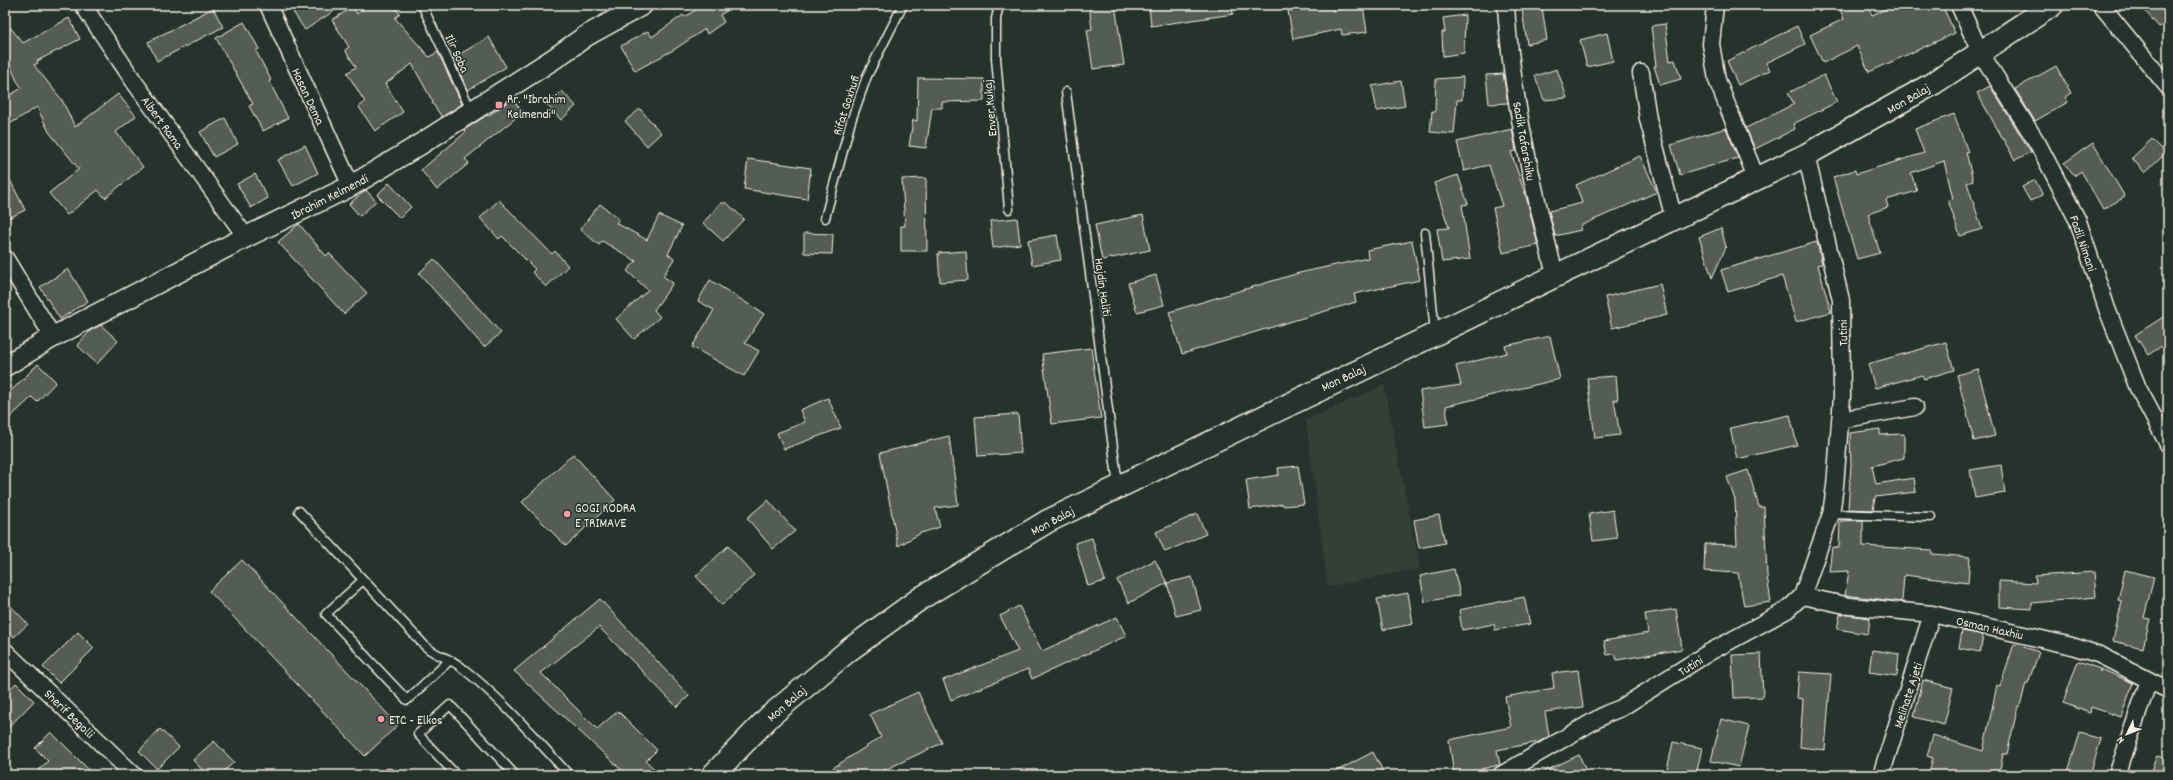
<svg xmlns="http://www.w3.org/2000/svg" width="2173" height="780" font-family="Dekko,sans-serif">
<rect width="100%" height="100%" fill="#26332d"/>
<filter id="ink" filterUnits="userSpaceOnUse"><feTurbulence type="fractalNoise" baseFrequency=".025" numOctaves="2"/><feDisplacementMap in="SourceGraphic" scale="8" xChannelSelector="R" yChannelSelector="G"/><feConvolveMatrix kernelMatrix="1 2 1 2 8 2 1 2 1" color-interpolation-filters="sRGB"/></filter>
<g filter="url(#ink)">
<path fill="#333f39" d="M1384 385 1420 568 1328 587 1306 420Z"/>
<path fill="#525c55" stroke="#f4f1e8" d="M304 5H343L305 30 293 12Z
M368 5H393L400 14 395 18 429 57 438 52 462 104 442 117 432 103 433 102 412 64 385 84 403 112 375 131 359 107 365 102 347 73 356 67 345 50 349 47 332 20 353 7 357 14Z
M703 5H736L720 15 724 22 707 34 705 29 675 49 635 71 621 46 648 31 652 37 683 15 685 17Z
M1089 5H1115L1124 65 1093 69 1087 30 1092 29Z
M1149 5H1232L1233 14 1151 26Z
M1319 5H1331L1332 11 1363 6 1367 32 1342 35 1341 29 1293 39 1288 11Z
M1849 5H1867L1872 15 1895 5H1942L1955 33 1869 72 1857 46 1823 63 1810 35 1844 19 1840 9Z
M2140 5H2168V20L2159 27Z
M1542 7 1547 40 1527 44 1522 9Z
M213 8 223 27 157 61 148 42Z
M1465 15 1464 53 1443 56 1442 32H1445L1443 18Z
M69 18 80 39 37 61 38 63 34 65 62 100 75 127 118 94 136 116 116 132 143 167 105 198 98 190 67 215 49 193 79 169 49 132 37 107 5 127V98L22 88 17 81 5 54V21L23 43Z
M244 22 259 49 256 51 271 80 269 81 288 118 263 131 249 106 253 104 216 38Z
M1665 24 1670 61 1675 60 1681 79 1660 85 1654 66H1656L1651 26Z
M1797 26 1805 44 1766 63 1770 70 1738 85 1727 61Z
M1607 33 1613 61 1587 67 1580 40Z
M489 37 506 67 468 90 453 58Z
M2056 66 2071 93 2065 97 2068 102 2035 121 2015 89Z
M1557 69 1567 98 1544 100 1535 76Z
M1503 74 1508 103 1489 104 1486 75Z
M1824 75 1837 102 1793 124 1795 129 1755 149 1746 128 1794 104 1788 93Z
M1463 77 1462 100H1457L1454 134 1430 132 1432 111 1435 112 1436 79Z
M918 78 984 79V101L942 102V108H932L926 148 909 146 913 120 917 121Z
M1401 81 1405 106 1377 111 1372 86Z
M1990 86 2031 152 2015 160 1977 93Z
M562 91 576 106 561 120 547 105Z
M512 99 523 112 465 159 469 163 437 190 421 170 466 132 464 130 487 115 488 116Z
M640 109 661 133 647 146 625 121Z
M1954 114 1968 152H1966L1973 181 1967 183 1982 229 1960 236 1948 200 1953 199 1944 161 1911 173 1917 191 1886 200 1888 207 1868 214 1880 253 1857 259 1833 177 1855 170 1856 174 1924 153 1915 129Z
M225 118 238 144 214 157 200 132Z
M1726 128 1738 158 1680 175 1671 145Z
M1512 129 1516 151 1511 152 1527 200 1538 245 1503 253 1493 208 1502 206 1489 165 1464 171 1457 142Z
M2152 139 2166 153 2145 173 2132 158Z
M2093 143 2125 197 2103 209 2081 171 2074 176 2064 163Z
M305 145 318 173 293 186 278 160Z
M1640 156 1657 192 1580 226 1581 230 1555 236 1549 211 1582 203 1576 185Z
M748 159 811 168 807 199 744 189Z
M5 170 25 210 5 220Z
M255 174 268 198 251 208 237 184Z
M1458 175 1468 204 1462 205 1470 259 1442 262 1437 229 1449 228 1434 183Z
M926 178 927 251H901V226H905L902 179Z
M2035 180 2043 195 2030 201 2022 187Z
M389 183 411 207 400 218 377 195Z
M366 190 376 201 360 216 349 204Z
M499 200 552 254 555 251 568 266 546 287 532 272 535 269 502 236 499 239 480 218Z
M721 203H727L744 219 723 241 703 223Z
M600 204 619 219 616 223 647 240 659 215 682 226 668 254 674 259 663 276 673 283 654 310 660 317 634 339 616 319 648 290 627 271 636 261 602 241 599 245 580 229Z
M1143 215 1150 250 1102 260 1095 225Z
M1017 218 1020 244 993 248 990 221Z
M299 224 326 256 329 253 367 293 344 314 278 242Z
M1721 228 1726 247 1712 278 1699 237Z
M804 233 833 234 832 254 804 253Z
M1057 235 1061 260 1032 265 1028 240Z
M1412 241 1420 280 1354 294 1356 302 1182 354 1169 312 1299 273 1368 258 1367 250Z
M1817 242 1822 264 1818 265 1831 312 1796 322 1782 276 1728 292 1721 270Z
M966 251 968 280 940 282 938 253Z
M434 259 501 333 484 347 419 273Z
M68 269 88 301 60 319 40 287Z
M1156 275 1164 305 1137 312 1128 283Z
M710 280 764 314 745 343 759 351 744 376 692 347 714 310 698 301Z
M1660 284 1667 315 1612 328 1605 297Z
M2168 314V342L2148 355 2135 335Z
M101 325 118 341 97 364 77 345 91 330Z
M1550 336 1560 379 1446 406 1448 424 1425 427 1420 391 1461 385 1456 366 1507 353 1505 346Z
M1946 342 1954 370 1924 379 1922 375 1875 388 1868 364Z
M1091 348 1101 418 1052 424 1042 354Z
M38 364 56 382 37 402 32 397 5 422V397Z
M1978 369 1995 436 1974 441 1957 375Z
M1616 376 1618 400H1614L1620 435 1595 438 1587 378Z
M828 398 841 428 784 449 777 433 805 422 800 410Z
M1018 414 1021 453 978 456 975 417Z
M1790 415 1797 445 1737 459 1730 428Z
M1880 429V435L1904 434V458L1872 466 1876 484 1914 478 1916 492 1875 497 1873 510 1848 509 1851 465 1850 433Z
M949 436 958 505 935 508 940 527 921 533 898 546 880 453Z
M573 454 615 500 566 546 522 502Z
M2001 465 2005 493 1975 498 1970 470Z
M1298 466 1304 504 1284 506 1283 504 1250 509 1246 480 1279 475 1278 468Z
M1748 470 1759 507H1764L1767 576 1771 602 1744 606 1738 573 1704 571 1705 544 1737 545 1735 500 1727 477Z
M768 500 795 531 773 549 747 518Z
M1613 510 1617 538 1593 541 1589 514Z
M1197 514 1206 534 1165 552 1156 532Z
M1439 515 1445 543 1419 548 1414 520Z
M1863 520V546L1932 550V554L1970 557 1968 583 1904 575 1902 602 1845 595 1849 571 1829 572 1832 547 1839 548 1840 521Z
M1092 538 1105 581 1088 586 1075 543Z
M728 546 754 575 722 605 696 576Z
M242 560 398 725 365 756 209 591Z
M1155 560 1167 583 1129 603 1117 580Z
M1454 569 1460 595 1425 602 1420 576Z
M2125 570 2154 577 2144 618 2150 619 2143 648 2113 641 2122 601 2118 600Z
M2094 572 2096 597 2032 603V609L1999 607V581L2036 583 2035 576Z
M1192 577 1201 610 1176 616 1167 583Z
M1408 593 1413 624 1383 630 1377 599Z
M1524 597 1530 624 1495 630 1494 624 1462 630 1459 610Z
M600 599 689 696 677 707 599 627 541 673 597 729 618 711 657 750 646 761 661 775H627L514 671Z
M5 600 28 624 14 637 5 628Z
M1019 606 1042 651 1117 617 1126 636 1032 679 1028 669 951 700 943 680 1018 651 1000 616Z
M1676 609 1682 649 1617 660 1615 654 1607 655 1604 641 1648 633 1645 614Z
M1840 614 1870 618 1868 634 1837 629Z
M1962 631 1983 635 1980 652 1959 648Z
M78 632 94 648 59 683 43 667Z
M2014 644 2039 652 2028 683H2026L2020 706H2018L2007 754H2003L1999 775H1928L1933 758 1927 756 1933 735 1983 751 1997 685 2000 686Z
M1872 650 1899 654 1897 676 1869 672Z
M1761 654 1763 697 1734 698 1732 655Z
M2078 661 2100 669V672L2101 669 2133 683 2121 717 2091 707 2090 713 2063 703Z
M1578 670 1583 707 1545 712 1549 736 1539 742 1497 750 1500 765 1481 769 1482 775H1454L1449 740 1511 727 1505 697 1554 688 1552 673Z
M1799 672 1831 674 1825 750 1800 747 1803 699 1797 698Z
M1923 680 1953 688 1944 725 1914 717Z
M16 683 34 701 5 731V694Z
M918 692 942 743 874 775H822L881 737 870 714Z
M1721 719 1749 726 1739 767 1711 761Z
M160 729 179 747 157 769 139 751Z
M51 732 94 775H33L48 761 35 748Z
M2080 733 2101 739 2090 775H2067Z
M214 741 234 762 220 775H207L193 760Z
M1673 742 1702 748 1696 775 1667 770Z
M1373 752 1385 775H1329Z
M1579 755 1588 775H1537Z
M2157 756 2168 759V775H2149Z"/>
<g fill="none" stroke-linecap="round" stroke-linejoin="round">
<defs>
<path id="service" d="M422 5 471 110
M999 5 996 19V58L1009 209
M1066 92 1118 485
M825 218 851 121 867 76 903 5
M1425 233 1435 333
M299 511 425 646C436 656 450 658 461 667 501 698 535 738 569 775
M1831 514 1931 517
M363 580 326 614 407 700 450 660
M389 773 391 775
M456 775 418 734 450 705 515 775"/>
<path id="minor" d="M83 5 135 83 246 237
M268 5 351 186
M1506 5C1511 96 1533 187 1555 275
M1715 5 1711 44 1717 80 1757 180
M1959 5 1980 52 2038 144 2078 221 2107 309 2138 388 2168 444
M2101 5 2168 87
M1641 73 1648 119 1674 219
M5 258 53 337
M1840 420 1915 407
M1802 596 1850 606 1932 614 2072 646 2100 655 2168 690
M5 651 134 775
M1501 775 1606 714 1621 708 1708 653 1787 610 1802 596 1831 514 1835 486 1842 397 1841 300 1806 155
M1881 775 1932 614
M2117 775 2149 680"/>
<path id="tertiary" d="M5 366 53 337 246 237 351 186 416 147 555 58 586 36 642 5"/>
<path id="primary" d="M713 775 770 716 849 650 921 598 1048 521 1806 155 1934 83 2052 5"/>
</defs>
<use href="#service" stroke="#f4f1e8" stroke-width="11"/>
<use href="#minor" stroke="#f4f1e8" stroke-width="19"/>
<use href="#tertiary" stroke="#f4f1e8" stroke-width="23"/>
<use href="#primary" stroke="#f4f1e8" stroke-width="25"/>
<use href="#service" stroke="#26332d" stroke-width="8"/>
<use href="#minor" stroke="#26332d" stroke-width="16"/>
<use href="#tertiary" stroke="#26332d" stroke-width="20"/>
<use href="#primary" stroke="#26332d" stroke-width="22"/>
</g>
</g>
<g fill="#ff9aa2" stroke="#26332d" stroke-width="1.5">
<rect x="495" y="101" width="8" height="8" rx="2"/>
<circle cx="567" cy="514" r="4"/>
<circle cx="381" cy="719" r="4"/>
</g>
<g text-anchor="middle" stroke-width="3" stroke-linejoin="round" paint-order="stroke">
<g font-size="13" fill="#f4f1e8" stroke="#26332d">
<text transform="translate(458 53) rotate(65)" y="5">Ilir Soba</text>
<text transform="translate(309 96) rotate(65)" y="5">Hasan Dema</text>
<text transform="translate(1908 98) rotate(-30)" y="5">Mon Balaj</text>
<text transform="translate(845 105) rotate(-72)" y="5">Rifat Goxhufi</text>
<text transform="translate(989 108) rotate(-95)" y="5">Enver Kukaj</text>
<text transform="translate(163 122) rotate(54)" y="5">Albert Rama</text>
<text transform="translate(1525 141) rotate(80)" y="5">Sadik Tafarshiku</text>
<text transform="translate(329 196) rotate(-27)" y="5">Ibrahim Kelmendi</text>
<text transform="translate(2084 243) rotate(71)" y="5">Fadil Nimani</text>
<text transform="translate(1104 287) rotate(82)" y="5">Hajdin Haliti</text>
<text transform="translate(1842 333) rotate(-91)" y="5">Tutini</text>
<text transform="translate(1343 377) rotate(-25)" y="5">Mon Balaj</text>
<text transform="translate(1052 520) rotate(-28)" y="5">Mon Balaj</text>
<text transform="translate(1990 627) rotate(13)" y="5">Osman Haxhiu</text>
<text transform="translate(1690 665) rotate(-32)" y="5">Tutini</text>
<text transform="translate(1907 695) rotate(-72)" y="5">Melihate Ajeti</text>
<text transform="translate(786 703) rotate(-41)" y="5">Mon Balaj</text>
<text transform="translate(70 713) rotate(44)" y="5">Sherif Begolli</text>
</g>
<g font-size="13" fill="#f4f1e8" stroke="#26332d" text-anchor="start">
<text x="507" y="103">Rr. "Ibrahim<tspan x="507" dy="15">Kelmendi"</tspan></text>
<text x="575" y="512">GOGI KODRA<tspan x="575" dy="15">E TRIMAVE</tspan></text>
<text x="389" y="724">ETC - Elkos</text>
</g>
</g>
<rect width="2173" height="780" fill="none" stroke="#26332d" stroke-width="20"/>
<rect x="10" y="10" width="2153" height="760" fill="none" stroke="#f4f1e8" stroke-width="1.5" filter="url(#ink)"/>
<g transform="translate(2127 734) rotate(227)" stroke="#26332d" stroke-width="3" paint-order="stroke">
<path d="M0-3L7 15L0 10L-7 15Z" fill="#f4f1e8"/>
<text y="-6" font-size="11" font-weight="bold" text-anchor="middle" fill="#f4f1e8">N</text>
</g>
</svg>
